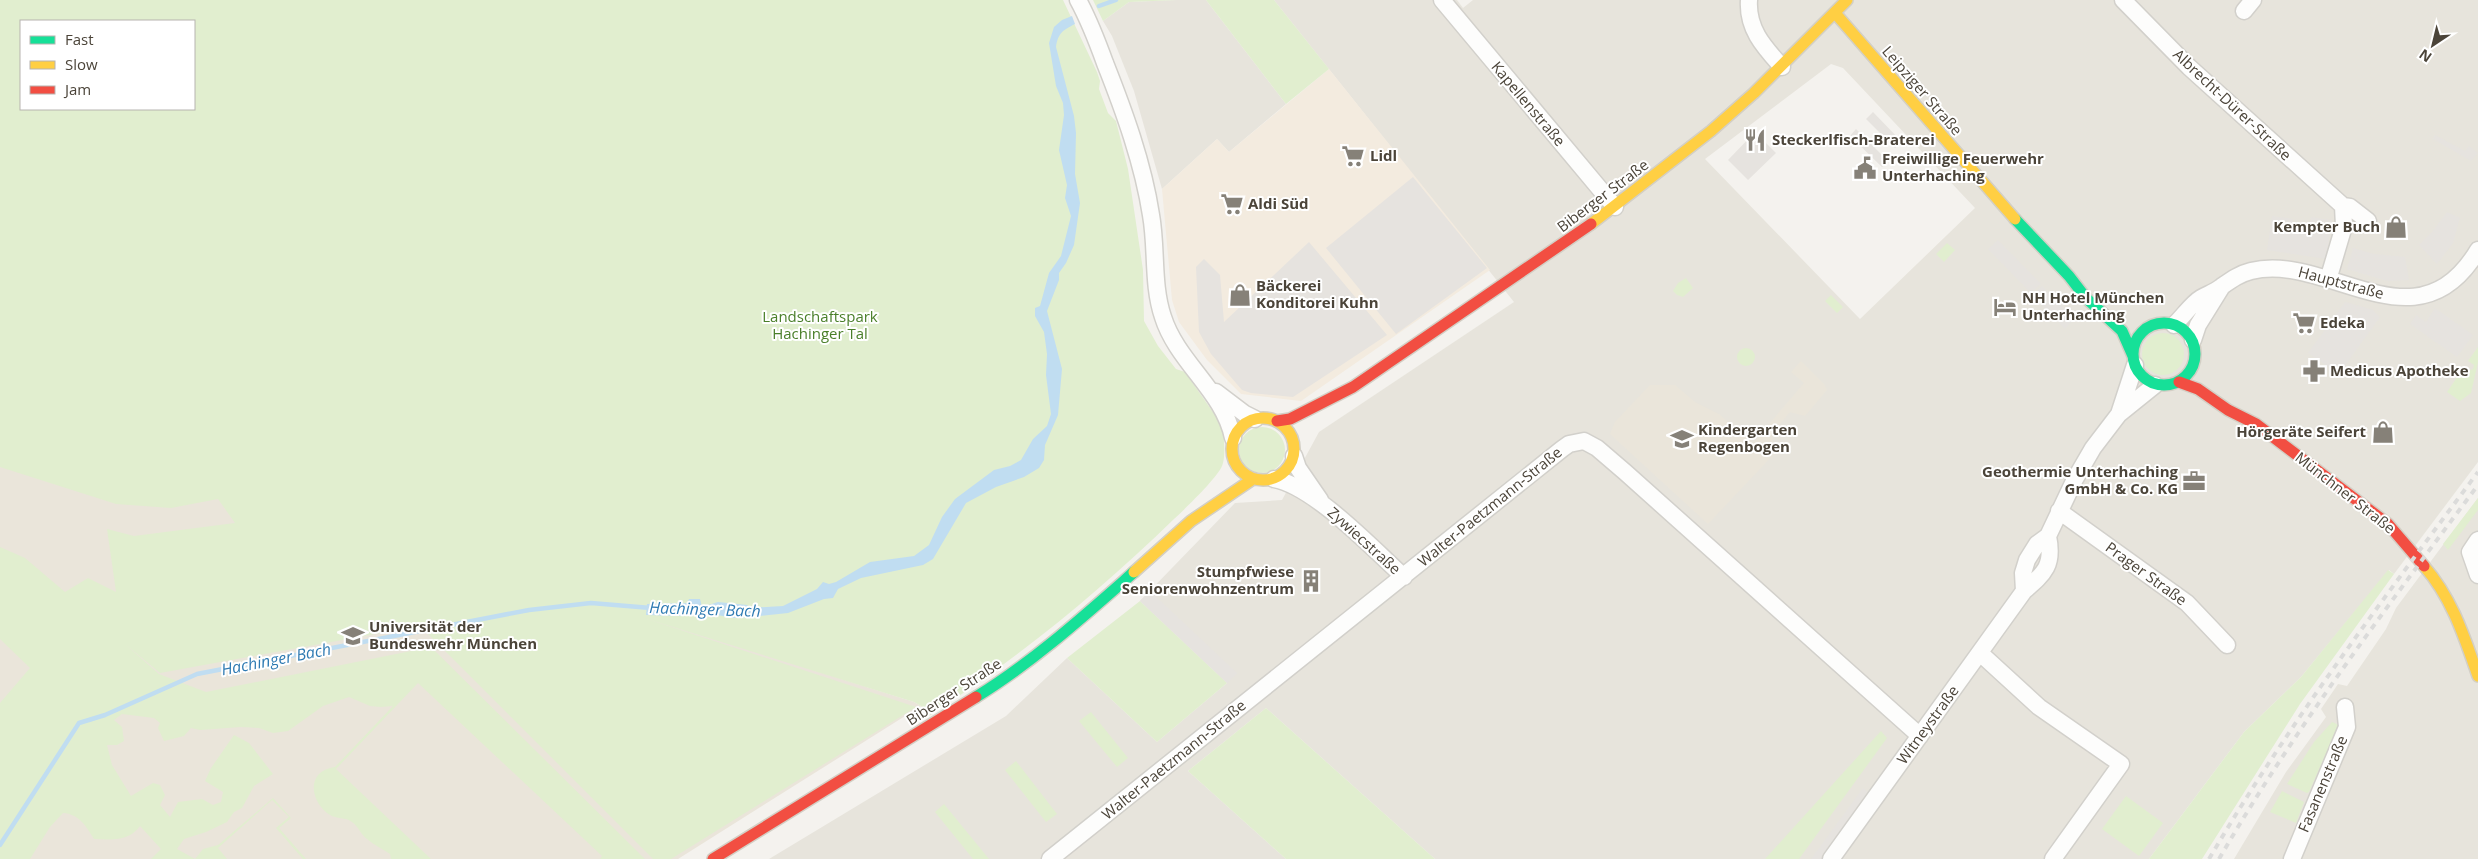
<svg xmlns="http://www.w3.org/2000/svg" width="2478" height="859" font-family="'Open Sans',sans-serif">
<rect width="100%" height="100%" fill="#f4f2ee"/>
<path fill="#e7e4dc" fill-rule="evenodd" d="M1177 0H1206L1286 104 1229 152 1217 139 1162 189 1134 91 1112 36 1103 21 1129 2Z
M1274 0H1457L1463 8 1473 0H2478V462L2394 574 2389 570 2301 677 2244 732 2149 859H1435L1266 708 1188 771 1286 859H769L1006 716 1067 658 1157 742 1227 683 1140 601 1235 503 1282 500 1319 432 1514 302ZM1831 64 1843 68 1975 208 1860 319 1705 159Z
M2478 498V859H2234L2286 772 2326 717 2321 709 2338 684 2347 686 2386 629 2396 608Z"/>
<path fill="#f3ebdf" d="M1329 69 1490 270 1301 401 1241 394 1207 360 1179 322 1172 300 1162 189 1217 139 1229 152Z"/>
<path fill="#eae5da" d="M1801 361 1825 385 1827 390 1805 416 1790 412 1771 435 1776 452 1708 524 1610 434 1615 422 1650 385H1675L1695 402 1719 414 1753 443 1804 383 1791 372Z
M0 412 914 702 921 706 678 859H0Z"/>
<path fill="#e1eecf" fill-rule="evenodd" d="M0 0H1063L1097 72 1100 81 1099 89 1108 113 1116 121 1128 169 1143 270 1144 321 1158 346 1176 369 1185 372 1222 425C1224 434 1226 458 1222 466 1218 477 1184 510 1174 519 1098 593 1017 659 929 716L921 706 914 702 644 618 916 707 671 859H653L428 634 425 625 160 673 125 644 159 674 206 692 431 647 645 859H600L602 856 418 683 336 769 431 859H391L390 854C383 849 374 845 367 839 361 835 359 827 352 822 346 817 336 819 330 815 310 802 305 771 335 767L393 706 381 707 370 706 349 697 323 706 288 731 273 733 259 728 241 727 200 730 191 728 184 736 164 741 158 728 160 723 154 718 122 714 114 720 122 727 124 741 117 745H107L112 765 131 796 153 783 160 785 165 795 160 805 170 817 178 802 202 799 213 805 221 802 223 792 205 781 211 768 234 735 249 743 273 774 254 786 242 808 234 812 227 822 206 832 184 839 177 849 195 859 203 849 218 845 273 798 291 818 279 828 306 859H303L276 828 289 817 272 800 218 848 227 859H151L161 849 140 826C130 841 111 840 94 839 86 826 79 814 63 813L50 827 30 859H0V703L30 668 0 639V547L25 558 65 592 88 578 116 592 107 529 134 536 235 523 218 499 171 508 116 504 0 467ZM21 21H194V109H21Z
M1093 0H1177L1129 2 1103 21Z
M1206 0H1274L1329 69 1286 104Z
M1947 243 1955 250 1944 262 1936 254Z
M1686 278 1693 288 1683 297 1677 295 1673 291 1678 283Z
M1831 295 1843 307 1837 313 1825 301Z
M2142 354a21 21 0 1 1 42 0a21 21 0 1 1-42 0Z
M2478 347V362L2471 393 2460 401 2447 392 2464 367 2468 371 2473 369 2474 365 2468 361Z
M1737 357a9 9 0 1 1 18 0a9 9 0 1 1-18 0Z
M1239 450a23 23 0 1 1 46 0a23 23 0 1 1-46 0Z
M2478 498V510L2448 550 2443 544Z
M2388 570 2394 574 2300 704 2202 859H2149L2244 732 2301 677Z
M1140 601 1227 683 1157 742 1067 658Z
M1266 708 1435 859H1286L1188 771Z
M1091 712 1128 758 1117 767 1079 721Z
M2332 722 2339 725 2309 792 2307 793 2287 784 2314 742Z
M1881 731 1887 738 1799 859H1765Z
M1016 761 1057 814 1046 822 1005 770Z
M2282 791 2304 802 2296 823 2270 812Z
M2126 796 2163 823 2139 856 2102 829Z
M944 804 989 859H973L935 812Z"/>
<path fill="#e6e3df" d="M1873 112 1902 142 1895 148 1866 119Z
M1856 129 1888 161 1882 167 1850 136Z
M1755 132 1776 153 1748 180 1728 160Z
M2435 135 2465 151 2469 146 2478 153 2471 161 2433 139Z
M1413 177 1487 268 1396 334 1326 248Z
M2447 212 2460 218 2453 243 2437 264 2419 245 2433 231Z
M2272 216 2293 219 2292 228 2309 230 2311 217 2332 220 2326 259 2267 250Z
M1998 240 2041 284 2031 293 1988 249Z
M1309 242 1387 335 1293 397 1251 393 1242 390 1211 354 1199 332 1196 267 1204 259 1220 275 1224 322Z
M2353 248 2374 254 2405 257 2409 280 2387 281 2347 269Z
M2042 286 2075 319 2065 329 2032 295Z
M2345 302 2373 310 2380 317 2339 374 2308 353Z
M2435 308 2473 335 2457 357 2410 324 2416 315 2426 322Z
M1150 591 1237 673V674L1227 683 1140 601Z
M1863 788 1870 794 1822 859H1811Z"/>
<path fill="#c0ddf1" d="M1072 16 1075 24C1063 30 1058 33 1056 47L1074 116 1076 133 1075 174 1080 203 1074 245 1066 263 1059 273V280L1047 311 1062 369 1058 415 1045 445 1044 460 1039 468 1024 477 996 487 966 503 933 559 923 565 861 578 838 589 833 598 824 599 788 613 751 617 734 618 706 613 682 616 646 615 647 604 687 603 689 599H700L702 607 718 602 747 605 749 608 783 606 817 589 823 582 829 584 836 582 870 562 914 556 929 545 942 517 955 499 994 470 1010 466 1021 460 1033 439 1047 426 1051 414 1046 375 1047 354 1044 332 1035 316V308L1040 306 1049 273 1061 256 1071 216 1065 198 1067 185 1059 150 1064 115 1063 103 1056 86 1049 43 1054 27 1062 20Z"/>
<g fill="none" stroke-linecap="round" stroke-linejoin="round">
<path stroke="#c0ddf1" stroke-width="4.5" d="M1099 6 1116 0
M0 845 79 723 105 715 197 674 529 610 591 603 651 608"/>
<defs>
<path id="street" d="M1078 0C1089 20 1097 41 1105 63 1124 111 1143 163 1151 215 1157 248 1152 285 1163 317 1177 362 1224 392 1233 438
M1442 0 1615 207
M1749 0C1747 29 1764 47 1782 67
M2123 0 2189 67 2343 206 2344 226 2328 280
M2244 11 2253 0
M2343 206 2350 207 2368 221
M2174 325C2183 317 2191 304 2201 298 2208 294 2215 292 2221 287 2231 280 2239 274 2251 271 2329 252 2417 353 2478 250
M2193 340 2198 325 2221 288
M1216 392 1245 414 1255 419
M2119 414 2135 365
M1294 456 1298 468 1320 500
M1274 479C1314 486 1373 549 1404 577
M2059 511 2187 603 2227 645
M2478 540 2470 552 2478 575
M2024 591 2023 573 2027 560 2037 544 2048 536 2075 479 2093 448 2119 414 2155 385
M1980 653 2039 707 2121 764 2053 859
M1050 859 1562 449 1569 444 1584 441 1597 448 1625 472 1920 736
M1831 859 2024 591C2045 573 2054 565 2048 536
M2292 859 2347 727 2345 707"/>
<path id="fast" d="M2015 219 2069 276 2086 298 2122 331 2133 356
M2133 354a31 31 0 1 1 62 0a31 31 0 1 1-62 0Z
M976 697C1033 662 1084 616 1134 572"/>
<path id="slow" d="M1835 13 2015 219
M1591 224 1711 131 1754 93 1847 0
M1232 449a31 31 0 1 1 62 0a31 31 0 1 1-62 0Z
M2424 566C2452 598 2464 636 2478 676
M1134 572 1191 521 1253 479"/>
<path id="jam" d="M2179 382 2198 389 2228 410 2256 424 2388 524 2424 566
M1277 421 1290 419 1353 387 1591 224
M713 859 976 697"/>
</defs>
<use href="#street" stroke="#d2d0cb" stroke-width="19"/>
<use href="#fast" stroke="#d3cfc5" stroke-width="14"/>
<use href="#slow" stroke="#d3cfc5" stroke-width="14"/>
<use href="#jam" stroke="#d3cfc5" stroke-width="14"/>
<use href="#street" stroke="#fdfdfc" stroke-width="16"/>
<use href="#fast" stroke="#16e098" stroke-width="11"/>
<use href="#slow" stroke="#ffcf43" stroke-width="11"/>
<use href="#jam" stroke="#f24e42" stroke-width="11"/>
<path stroke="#dbdbda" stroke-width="4" stroke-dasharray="6 6" stroke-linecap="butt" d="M2209 859C2289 723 2384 598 2478 472
M2219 859C2295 728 2387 607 2478 485"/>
</g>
<defs>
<symbol id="restaurant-bare" viewBox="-9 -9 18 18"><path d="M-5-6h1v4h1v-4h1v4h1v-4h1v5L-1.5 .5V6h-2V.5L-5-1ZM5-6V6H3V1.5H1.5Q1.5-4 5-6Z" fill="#868178" stroke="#fff" stroke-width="2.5" paint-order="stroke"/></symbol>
<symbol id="supermarket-bare" viewBox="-9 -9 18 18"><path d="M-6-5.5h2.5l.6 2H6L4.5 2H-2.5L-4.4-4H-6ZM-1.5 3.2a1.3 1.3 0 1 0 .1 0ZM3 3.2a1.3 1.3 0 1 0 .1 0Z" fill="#868178" stroke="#fff" stroke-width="2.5" paint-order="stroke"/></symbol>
<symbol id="civic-bare" viewBox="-9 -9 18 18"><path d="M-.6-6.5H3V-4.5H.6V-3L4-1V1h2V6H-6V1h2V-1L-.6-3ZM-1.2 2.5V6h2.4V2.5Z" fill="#868178" stroke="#fff" stroke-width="2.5" paint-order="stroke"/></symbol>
<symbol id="shop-bare" viewBox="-9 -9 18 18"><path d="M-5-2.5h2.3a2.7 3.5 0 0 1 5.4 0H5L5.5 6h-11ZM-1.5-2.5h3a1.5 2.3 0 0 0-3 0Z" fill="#868178" stroke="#fff" stroke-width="2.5" paint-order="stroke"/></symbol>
<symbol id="hotel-bare" viewBox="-9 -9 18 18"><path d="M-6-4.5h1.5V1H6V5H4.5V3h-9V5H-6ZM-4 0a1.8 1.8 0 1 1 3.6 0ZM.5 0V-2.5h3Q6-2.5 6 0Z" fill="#868178" stroke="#fff" stroke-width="2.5" paint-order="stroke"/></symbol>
<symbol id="pharmacy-bare" viewBox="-9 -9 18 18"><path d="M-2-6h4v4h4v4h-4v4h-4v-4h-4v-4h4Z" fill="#868178" stroke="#fff" stroke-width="2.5" paint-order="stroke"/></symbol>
<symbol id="school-bare" viewBox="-9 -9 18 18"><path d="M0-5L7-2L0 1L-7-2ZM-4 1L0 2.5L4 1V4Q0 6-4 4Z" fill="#868178" stroke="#fff" stroke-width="2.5" paint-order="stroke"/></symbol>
<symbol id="office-bare" viewBox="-9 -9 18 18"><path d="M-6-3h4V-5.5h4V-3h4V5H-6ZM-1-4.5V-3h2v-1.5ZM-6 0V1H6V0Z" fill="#868178" stroke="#fff" stroke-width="2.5" paint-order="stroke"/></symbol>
<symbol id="building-bare" viewBox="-9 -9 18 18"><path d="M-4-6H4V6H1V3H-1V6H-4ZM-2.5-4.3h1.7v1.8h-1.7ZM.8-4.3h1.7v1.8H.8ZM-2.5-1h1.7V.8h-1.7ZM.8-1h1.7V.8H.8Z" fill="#868178" stroke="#fff" stroke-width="2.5" paint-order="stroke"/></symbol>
<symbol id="university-bare" viewBox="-9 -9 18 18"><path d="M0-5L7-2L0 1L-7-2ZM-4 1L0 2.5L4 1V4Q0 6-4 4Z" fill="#868178" stroke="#fff" stroke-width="2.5" paint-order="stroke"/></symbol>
</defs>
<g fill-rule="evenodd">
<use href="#restaurant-bare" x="1739" y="124" width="32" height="32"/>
<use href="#supermarket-bare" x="1337" y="140" width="32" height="32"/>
<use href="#civic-bare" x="1849" y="152" width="32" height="32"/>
<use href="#supermarket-bare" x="1216" y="188" width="32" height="32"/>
<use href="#shop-bare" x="2380" y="211" width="32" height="32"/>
<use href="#shop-bare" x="1224" y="279" width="32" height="32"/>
<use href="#hotel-bare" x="1989" y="291" width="32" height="32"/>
<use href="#supermarket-bare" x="2288" y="307" width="32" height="32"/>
<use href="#pharmacy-bare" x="2298" y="355" width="32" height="32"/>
<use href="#shop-bare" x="2367" y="416" width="32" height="32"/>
<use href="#school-bare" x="1666" y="423" width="32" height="32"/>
<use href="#office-bare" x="2178" y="465" width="32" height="32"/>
<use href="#building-bare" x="1295" y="565" width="32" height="32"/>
<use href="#university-bare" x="337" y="620" width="32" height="32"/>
</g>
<g text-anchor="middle" stroke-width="4" stroke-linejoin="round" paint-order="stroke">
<g font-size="15" fill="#4b4439" stroke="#fff">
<text transform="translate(1922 91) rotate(49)" y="5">Leipziger Straße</text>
<text transform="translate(1528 104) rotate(50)" y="5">Kapellenstraße</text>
<text transform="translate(2232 105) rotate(43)" y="5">Albrecht-Dürer-Straße</text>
<text transform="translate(1603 196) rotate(-37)" y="5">Biberger Straße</text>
<text transform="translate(2341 283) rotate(15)" y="5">Hauptstraße</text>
<text transform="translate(2345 493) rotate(38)" y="5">Münchner Straße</text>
<text transform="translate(1490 507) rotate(-39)" y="5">Walter-Paetzmann-Straße</text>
<text transform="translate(1364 541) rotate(42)" y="5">Zywiecstraße</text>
<text transform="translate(2146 574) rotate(36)" y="5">Prager Straße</text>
<text transform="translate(954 692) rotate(-33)" y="5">Biberger Straße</text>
<text transform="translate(1928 725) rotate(-54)" y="5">Witneystraße</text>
<text transform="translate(1174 760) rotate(-39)" y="5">Walter-Paetzmann-Straße</text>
<text transform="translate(2323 784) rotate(-67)" y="5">Fasanenstraße</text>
</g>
<g font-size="15" font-weight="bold" fill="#4b4439" stroke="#fff" text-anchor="start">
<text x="1772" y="145">Steckerlfisch-Braterei</text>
<text x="1370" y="161">Lidl</text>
<text x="1882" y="164">Freiwillige Feuerwehr<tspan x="1882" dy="17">Unterhaching</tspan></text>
<text x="1248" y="209">Aldi Süd</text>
<text x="2380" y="232" text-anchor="end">Kempter Buch</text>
<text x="1256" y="291">Bäckerei<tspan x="1256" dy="17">Konditorei Kuhn</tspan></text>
<text x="2022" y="303">NH Hotel München<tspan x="2022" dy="17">Unterhaching</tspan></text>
<text x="2320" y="328">Edeka</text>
<text x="2330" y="376">Medicus Apotheke</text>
<text x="1698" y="435">Kindergarten<tspan x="1698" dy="17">Regenbogen</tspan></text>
<text x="2366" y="437" text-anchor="end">Hörgeräte Seifert</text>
<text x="2178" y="477" text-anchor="end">Geothermie Unterhaching<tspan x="2178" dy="17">GmbH &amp; Co. KG</tspan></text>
<text x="1294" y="577" text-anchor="end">Stumpfwiese<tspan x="1294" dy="17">Seniorenwohnzentrum</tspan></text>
<text x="369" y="632">Universität der<tspan x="369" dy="17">Bundeswehr München</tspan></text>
</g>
<g font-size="15" fill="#4a7f2a" stroke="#fff">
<text x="820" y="322">Landschaftspark<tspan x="820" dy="17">Hachinger Tal</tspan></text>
</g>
<g font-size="16" font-style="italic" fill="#2e7ab2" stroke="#fff">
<text transform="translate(705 609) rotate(2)" y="6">Hachinger Bach</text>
<text transform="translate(276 659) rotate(-11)" y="6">Hachinger Bach</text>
</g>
</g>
<rect x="20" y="20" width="175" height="90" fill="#ffffff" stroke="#b7b4b0"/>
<rect x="30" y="36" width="25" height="8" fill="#16e098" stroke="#b7b4b0"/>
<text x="65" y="45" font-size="15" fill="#4b4439">Fast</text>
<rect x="30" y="61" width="25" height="8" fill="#ffcf43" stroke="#b7b4b0"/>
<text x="65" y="70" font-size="15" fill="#4b4439">Slow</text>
<rect x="30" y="86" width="25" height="8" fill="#f24e42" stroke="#b7b4b0"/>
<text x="65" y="95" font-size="15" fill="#4b4439">Jam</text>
<g transform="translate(2433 45) rotate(215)" stroke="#ffffff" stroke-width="4" paint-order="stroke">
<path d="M0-4L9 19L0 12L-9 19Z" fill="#4b4439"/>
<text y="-8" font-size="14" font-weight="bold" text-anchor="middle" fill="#4b4439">N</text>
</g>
</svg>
